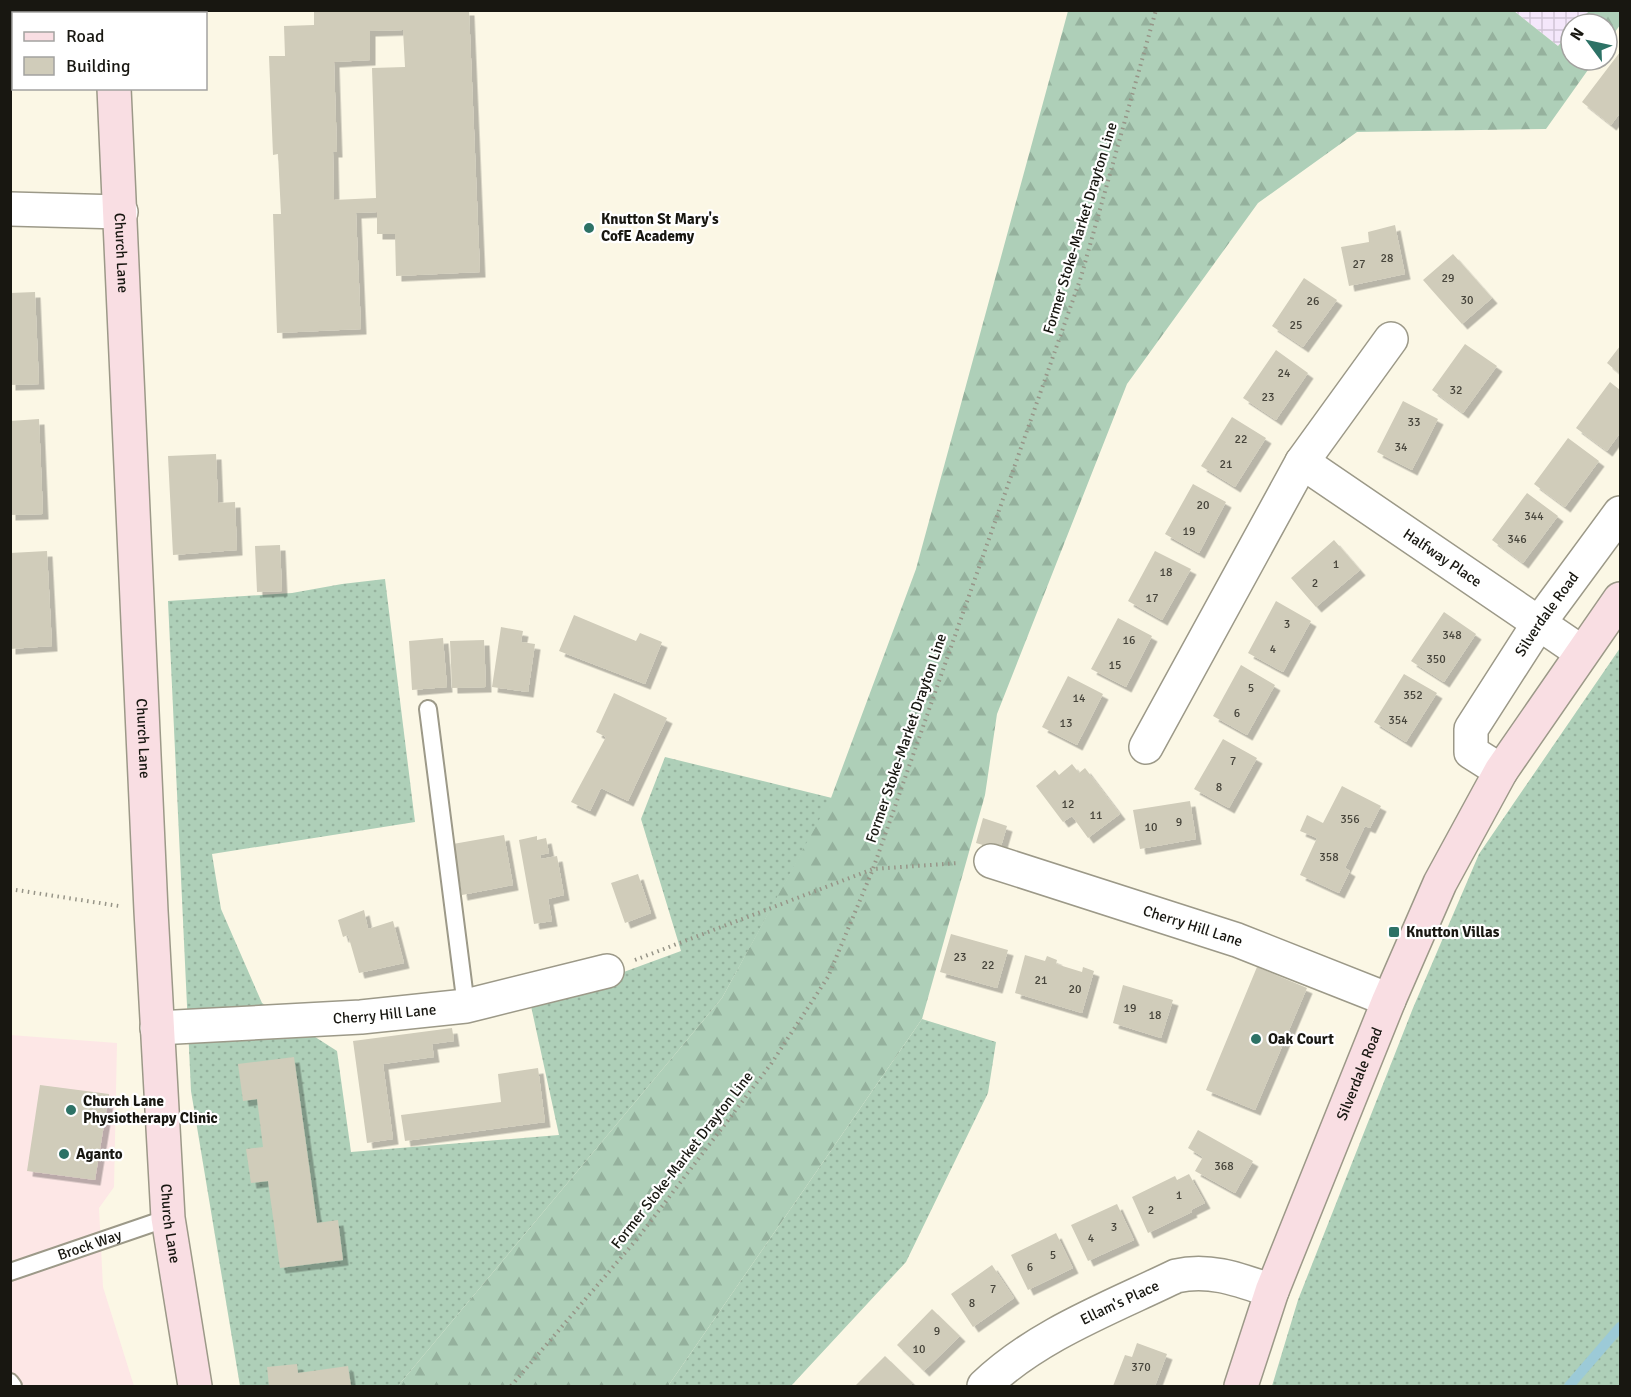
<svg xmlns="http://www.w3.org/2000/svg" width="1631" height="1397" font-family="Signika,sans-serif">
<defs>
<pattern id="industrial-grid" width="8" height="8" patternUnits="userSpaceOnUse" patternTransform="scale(1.5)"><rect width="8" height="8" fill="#f4e7fb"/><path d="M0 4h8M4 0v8" fill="none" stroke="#d0c5d6"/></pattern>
<pattern id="grass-dots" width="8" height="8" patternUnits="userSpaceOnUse" patternTransform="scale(1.5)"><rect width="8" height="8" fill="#aecfb8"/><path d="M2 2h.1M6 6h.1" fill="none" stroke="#95b19d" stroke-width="1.8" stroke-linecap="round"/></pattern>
<pattern id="forest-firs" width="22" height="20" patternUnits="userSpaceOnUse" patternTransform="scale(1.5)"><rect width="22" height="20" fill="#aecfb8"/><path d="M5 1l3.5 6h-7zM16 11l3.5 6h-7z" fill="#95b19d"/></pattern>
<filter id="shadow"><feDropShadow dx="5.5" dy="5.5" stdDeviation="0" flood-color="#0004"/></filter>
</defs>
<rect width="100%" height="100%" fill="#fbf7e5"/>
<path fill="#fde7e6" d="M10 1035 117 1043 114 1187 99 1208 103 1287 134 1386H11Z"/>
<path fill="url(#industrial-grid)" d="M1514 11H1589L1577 24H1571V31L1558 46Z"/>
<path fill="url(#grass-dots)" d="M385 579 415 822 212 854 221 909 262 1003 337 1051 351 1152 559 1135 531 1006 681 951 641 819 665 757 832 798 722 998 398 1386H240L191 1091 168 601 292 593 342 584Z
M1620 648V1386H1272L1298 1300 1413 1008 1479 854Z
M922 1019 996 1042 988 1093 906 1262 791 1386H668Z"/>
<path fill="url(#forest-firs)" d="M1514 11 1558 46 1571 31V60H1595L1546 129 1357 132 1258 203 1127 384 997 714 985 795 922 1019 668 1386H398L722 998 831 798 916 569 1068 11Z
M1589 11H1620V25L1607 43V24H1577Z"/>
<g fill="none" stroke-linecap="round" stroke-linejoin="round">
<path stroke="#9ccad7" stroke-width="10" d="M1569 1386 1620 1327"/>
</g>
<path fill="#d0ccba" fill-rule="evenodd" filter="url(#shadow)" d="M314 10H469L480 272 396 276 395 234H377V212L356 213 361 329 277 333 273 214H281L278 154 273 155 269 56H285L284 26 314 25ZM403 30 405 67 372 68 376 198 334 200 333 152H337L334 62 370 60V31Z
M1620 52V113L1611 125 1582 102Z
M1395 225 1405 274 1349 286 1341 247 1369 242 1368 232Z
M1453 254 1492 298 1462 324 1423 280Z
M1304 278 1337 300 1303 347 1272 326Z
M35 292 39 384 10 385V293Z
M1465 344 1497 366 1463 413 1432 390Z
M1620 346V374L1607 363Z
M1276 350 1308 373 1276 420 1243 398Z
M1610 382 1620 390V433L1607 451 1576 428Z
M1403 401 1438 419 1412 470 1377 452Z
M1232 417 1266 438 1235 487 1201 466Z
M39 419 43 514 10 515V421Z
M1568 438 1599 461 1565 507 1534 484Z
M216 454 218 503 235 502 237 550 173 555 168 456Z
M1193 484 1226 502 1199 553 1165 534Z
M1527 493 1558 516 1523 563 1492 540Z
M1334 540 1360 570 1316 607 1291 578Z
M280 545 282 591 257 592 255 546Z
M47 551 52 646 10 649V553Z
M1155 551 1191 569 1162 620 1128 601Z
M1276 601 1311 621 1283 672 1248 653Z
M1444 612 1476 634 1444 682 1411 661Z
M574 615 636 641 640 633 662 642 645 684 559 651Z
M1118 618 1152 636 1126 687 1091 669Z
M501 627 523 631 521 642 535 644 528 692 492 687Z
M443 638 447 687 412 690 409 641Z
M484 640 486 687 452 688 450 641Z
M1241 665 1275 685 1247 735 1213 716Z
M1404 674 1437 693 1406 742 1374 722Z
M1068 676 1103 694 1077 745 1042 727Z
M614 693 667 718 628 801 601 788 590 811 571 802 606 737 596 732Z
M1223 739 1257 758 1229 808 1194 789Z
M1072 764 1079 773 1085 768 1120 814 1088 838 1072 816 1063 822 1036 786 1055 770 1059 775Z
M1342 786 1381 806 1370 828 1365 826 1345 868 1350 871 1339 893 1300 875 1317 838 1300 831 1307 815 1323 823Z
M1190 801 1196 839 1140 849 1133 810Z
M983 818 1007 826 1000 850 976 843Z
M504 835 513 885 462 895 453 844Z
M537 836V840L546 838 549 853 540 855 541 859 557 856 564 895 548 899 552 921 534 924 519 840Z
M638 874 651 913 625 923 611 883Z
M364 910 368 929 393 921 404 963 359 973 348 935 343 937 338 920Z
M951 934 1008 950 997 988 940 972Z
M1025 955 1045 961 1047 956 1057 960 1056 964 1082 972 1083 967 1094 971 1082 1013 1015 993Z
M1257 967 1307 988 1255 1110 1206 1090Z
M1123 985 1173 1000 1161 1038 1113 1023Z
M452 1028 454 1041 432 1044 434 1057 383 1064 393 1139 367 1143 353 1041Z
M294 1057 317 1223 338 1220 343 1260 280 1268 268 1181 251 1183 246 1149 263 1147 257 1099 243 1101 238 1064Z
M538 1068 545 1122 405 1141 401 1115 501 1102 498 1074Z
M40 1085 109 1094 95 1180 27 1171Z
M1198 1130 1253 1161 1235 1193 1195 1171 1203 1157 1188 1148Z
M1189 1174 1205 1203 1191 1210 1192 1212 1148 1233 1132 1197 1175 1176 1177 1180Z
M1117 1204 1134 1240 1088 1261 1071 1225Z
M1056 1233 1073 1268 1028 1290 1011 1255Z
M992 1265 1014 1298 973 1327 951 1294Z
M932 1309 960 1336 924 1371 897 1345Z
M1137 1343 1167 1354 1155 1386H1113L1125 1355 1132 1357Z
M885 1356 913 1383 909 1386H855Z
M297 1364 298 1373 348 1366 351 1386H269L267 1367Z"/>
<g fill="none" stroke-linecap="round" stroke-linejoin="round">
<defs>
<g id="service">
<path d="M428 709 466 1006"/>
<path id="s1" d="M10 1272 168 1218"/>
<path d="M10 1382 13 1386"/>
</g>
<g id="minor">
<path d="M10 209 121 212"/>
<path id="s2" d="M1302 462 1581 652"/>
<path d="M1146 747 1302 462 1391 339"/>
<path id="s3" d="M1501 771 1471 752V729L1539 623 1620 513"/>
<path id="s4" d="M991 861 1237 940 1389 1000"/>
<path id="s5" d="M157 1028 361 1017 466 1006 607 971"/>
<path id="s6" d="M984 1386C1037 1335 1110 1308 1176 1276 1210 1268 1240 1280 1272 1291"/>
</g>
<g id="secondary">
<path d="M109 10V14"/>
<path id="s7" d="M114 88 151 911 168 1218 195 1386"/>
<path id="s8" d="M1241 1386 1272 1291 1389 1000 1440 883 1501 771 1620 599"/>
</g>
</defs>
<use href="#service" stroke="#9c9988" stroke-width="20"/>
<use href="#minor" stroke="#9c9988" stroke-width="36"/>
<use href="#secondary" stroke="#9c9988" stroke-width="36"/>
<path stroke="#979588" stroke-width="4" stroke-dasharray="1.5 4.5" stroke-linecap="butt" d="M10 889 119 906
M635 960 873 869 959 863
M511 1386 637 1239 771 1064 828 977 873 869 1081 277 1156 10"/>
<use href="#service" stroke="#fff" stroke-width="16"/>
<use href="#minor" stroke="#fff" stroke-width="33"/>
<use href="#secondary" stroke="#f9dee3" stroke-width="33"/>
</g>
<g fill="#2d7266" stroke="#fff" stroke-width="2">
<circle cx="589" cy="228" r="6"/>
<rect x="1388" y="926" width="12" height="12" rx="3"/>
<circle cx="1256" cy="1039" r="6"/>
<circle cx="71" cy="1110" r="6"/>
<circle cx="64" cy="1154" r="6"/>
</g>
<g text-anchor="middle" stroke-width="4.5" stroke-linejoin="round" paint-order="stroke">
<g font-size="12" fill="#46443b">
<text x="1387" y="262">28</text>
<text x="1359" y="268">27</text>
<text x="1448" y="282">29</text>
<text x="1467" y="304">30</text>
<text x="1313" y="305">26</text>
<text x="1296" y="329">25</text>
<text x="1284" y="377">24</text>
<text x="1456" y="394">32</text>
<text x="1268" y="401">23</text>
<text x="1414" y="426">33</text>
<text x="1241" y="443">22</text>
<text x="1401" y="451">34</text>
<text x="1226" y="468">21</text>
<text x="1203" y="509">20</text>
<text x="1534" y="520">344</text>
<text x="1189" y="535">19</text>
<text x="1517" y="543">346</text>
<text x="1336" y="568">1</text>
<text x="1166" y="576">18</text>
<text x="1315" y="587">2</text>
<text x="1152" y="602">17</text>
<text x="1287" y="628">3</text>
<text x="1452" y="639">348</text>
<text x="1129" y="644">16</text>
<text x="1273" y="653">4</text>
<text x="1436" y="663">350</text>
<text x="1115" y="669">15</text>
<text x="1251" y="692">5</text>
<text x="1413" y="699">352</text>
<text x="1079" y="702">14</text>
<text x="1237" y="717">6</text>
<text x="1398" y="724">354</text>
<text x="1066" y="727">13</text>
<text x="1233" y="765">7</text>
<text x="1219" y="791">8</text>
<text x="1068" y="808">12</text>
<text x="1096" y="819">11</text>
<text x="1350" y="823">356</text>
<text x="1179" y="826">9</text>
<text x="1151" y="831">10</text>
<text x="1329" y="861">358</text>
<text x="960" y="961">23</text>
<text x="988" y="969">22</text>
<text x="1041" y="984">21</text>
<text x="1075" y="993">20</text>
<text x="1130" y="1012">19</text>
<text x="1155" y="1019">18</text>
<text x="1224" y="1170">368</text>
<text x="1179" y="1199">1</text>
<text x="1151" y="1214">2</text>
<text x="1114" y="1231">3</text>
<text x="1091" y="1242">4</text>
<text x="1053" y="1259">5</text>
<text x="1030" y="1271">6</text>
<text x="993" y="1293">7</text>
<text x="972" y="1307">8</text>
<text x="937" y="1335">9</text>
<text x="919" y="1353">10</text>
<text x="1141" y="1371">370</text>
</g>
<g font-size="15" font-weight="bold" fill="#181711" stroke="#fff" text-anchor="start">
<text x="601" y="224">Knutton St Mary's<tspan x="601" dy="17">CofE Academy</tspan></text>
<text x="1406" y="937">Knutton Villas</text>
<text x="1268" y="1044">Oak Court</text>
<text x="83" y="1106">Church Lane<tspan x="83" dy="17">Physiotherapy Clinic</tspan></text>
<text x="76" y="1159">Aganto</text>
</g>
<g font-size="15" fill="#181711" stroke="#fff">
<text transform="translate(1080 228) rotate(-73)" y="5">Former Stoke-Market Drayton Line</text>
<text dy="5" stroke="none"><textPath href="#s7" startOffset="165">Church Lane</textPath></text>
<text dy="5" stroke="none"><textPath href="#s2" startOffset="170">Halfway Place</textPath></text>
<text dy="5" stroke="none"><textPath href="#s3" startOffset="196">Silverdale Road</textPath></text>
<text transform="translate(906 738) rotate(-71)" y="5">Former Stoke-Market Drayton Line</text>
<text dy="5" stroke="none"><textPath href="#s7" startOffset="651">Church Lane</textPath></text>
<text dy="5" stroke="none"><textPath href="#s4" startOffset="212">Cherry Hill Lane</textPath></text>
<text dy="5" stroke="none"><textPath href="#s5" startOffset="228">Cherry Hill Lane</textPath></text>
<text dy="5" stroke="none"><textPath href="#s8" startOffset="334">Silverdale Road</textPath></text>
<text transform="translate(682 1160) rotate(-52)" y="5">Former Stoke-Market Drayton Line</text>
<text dy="5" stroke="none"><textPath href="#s7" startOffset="1137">Church Lane</textPath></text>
<text dy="5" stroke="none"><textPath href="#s1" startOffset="84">Brock Way</textPath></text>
<text dy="5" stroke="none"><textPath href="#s6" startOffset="160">Ellam's Place</textPath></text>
</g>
</g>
<rect width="1631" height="1397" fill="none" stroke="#181711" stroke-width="24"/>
<rect x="12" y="12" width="195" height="78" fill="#ffffff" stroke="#a3a2a0" stroke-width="1.5"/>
<rect x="24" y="32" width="30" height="9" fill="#f9dee3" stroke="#a3a2a0" stroke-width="1.5"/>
<text x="66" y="42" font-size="18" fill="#181711">Road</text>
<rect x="24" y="57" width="30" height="18" fill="#d0ccba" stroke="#a3a2a0" stroke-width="1.5"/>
<text x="66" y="72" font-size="18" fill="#181711">Building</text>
<g transform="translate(1589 42) rotate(303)"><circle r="28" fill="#ffffff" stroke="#a3a2a0" stroke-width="1.5"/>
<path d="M0-4.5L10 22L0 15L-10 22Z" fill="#2d7266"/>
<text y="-9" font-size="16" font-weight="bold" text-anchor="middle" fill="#181711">N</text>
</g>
</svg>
